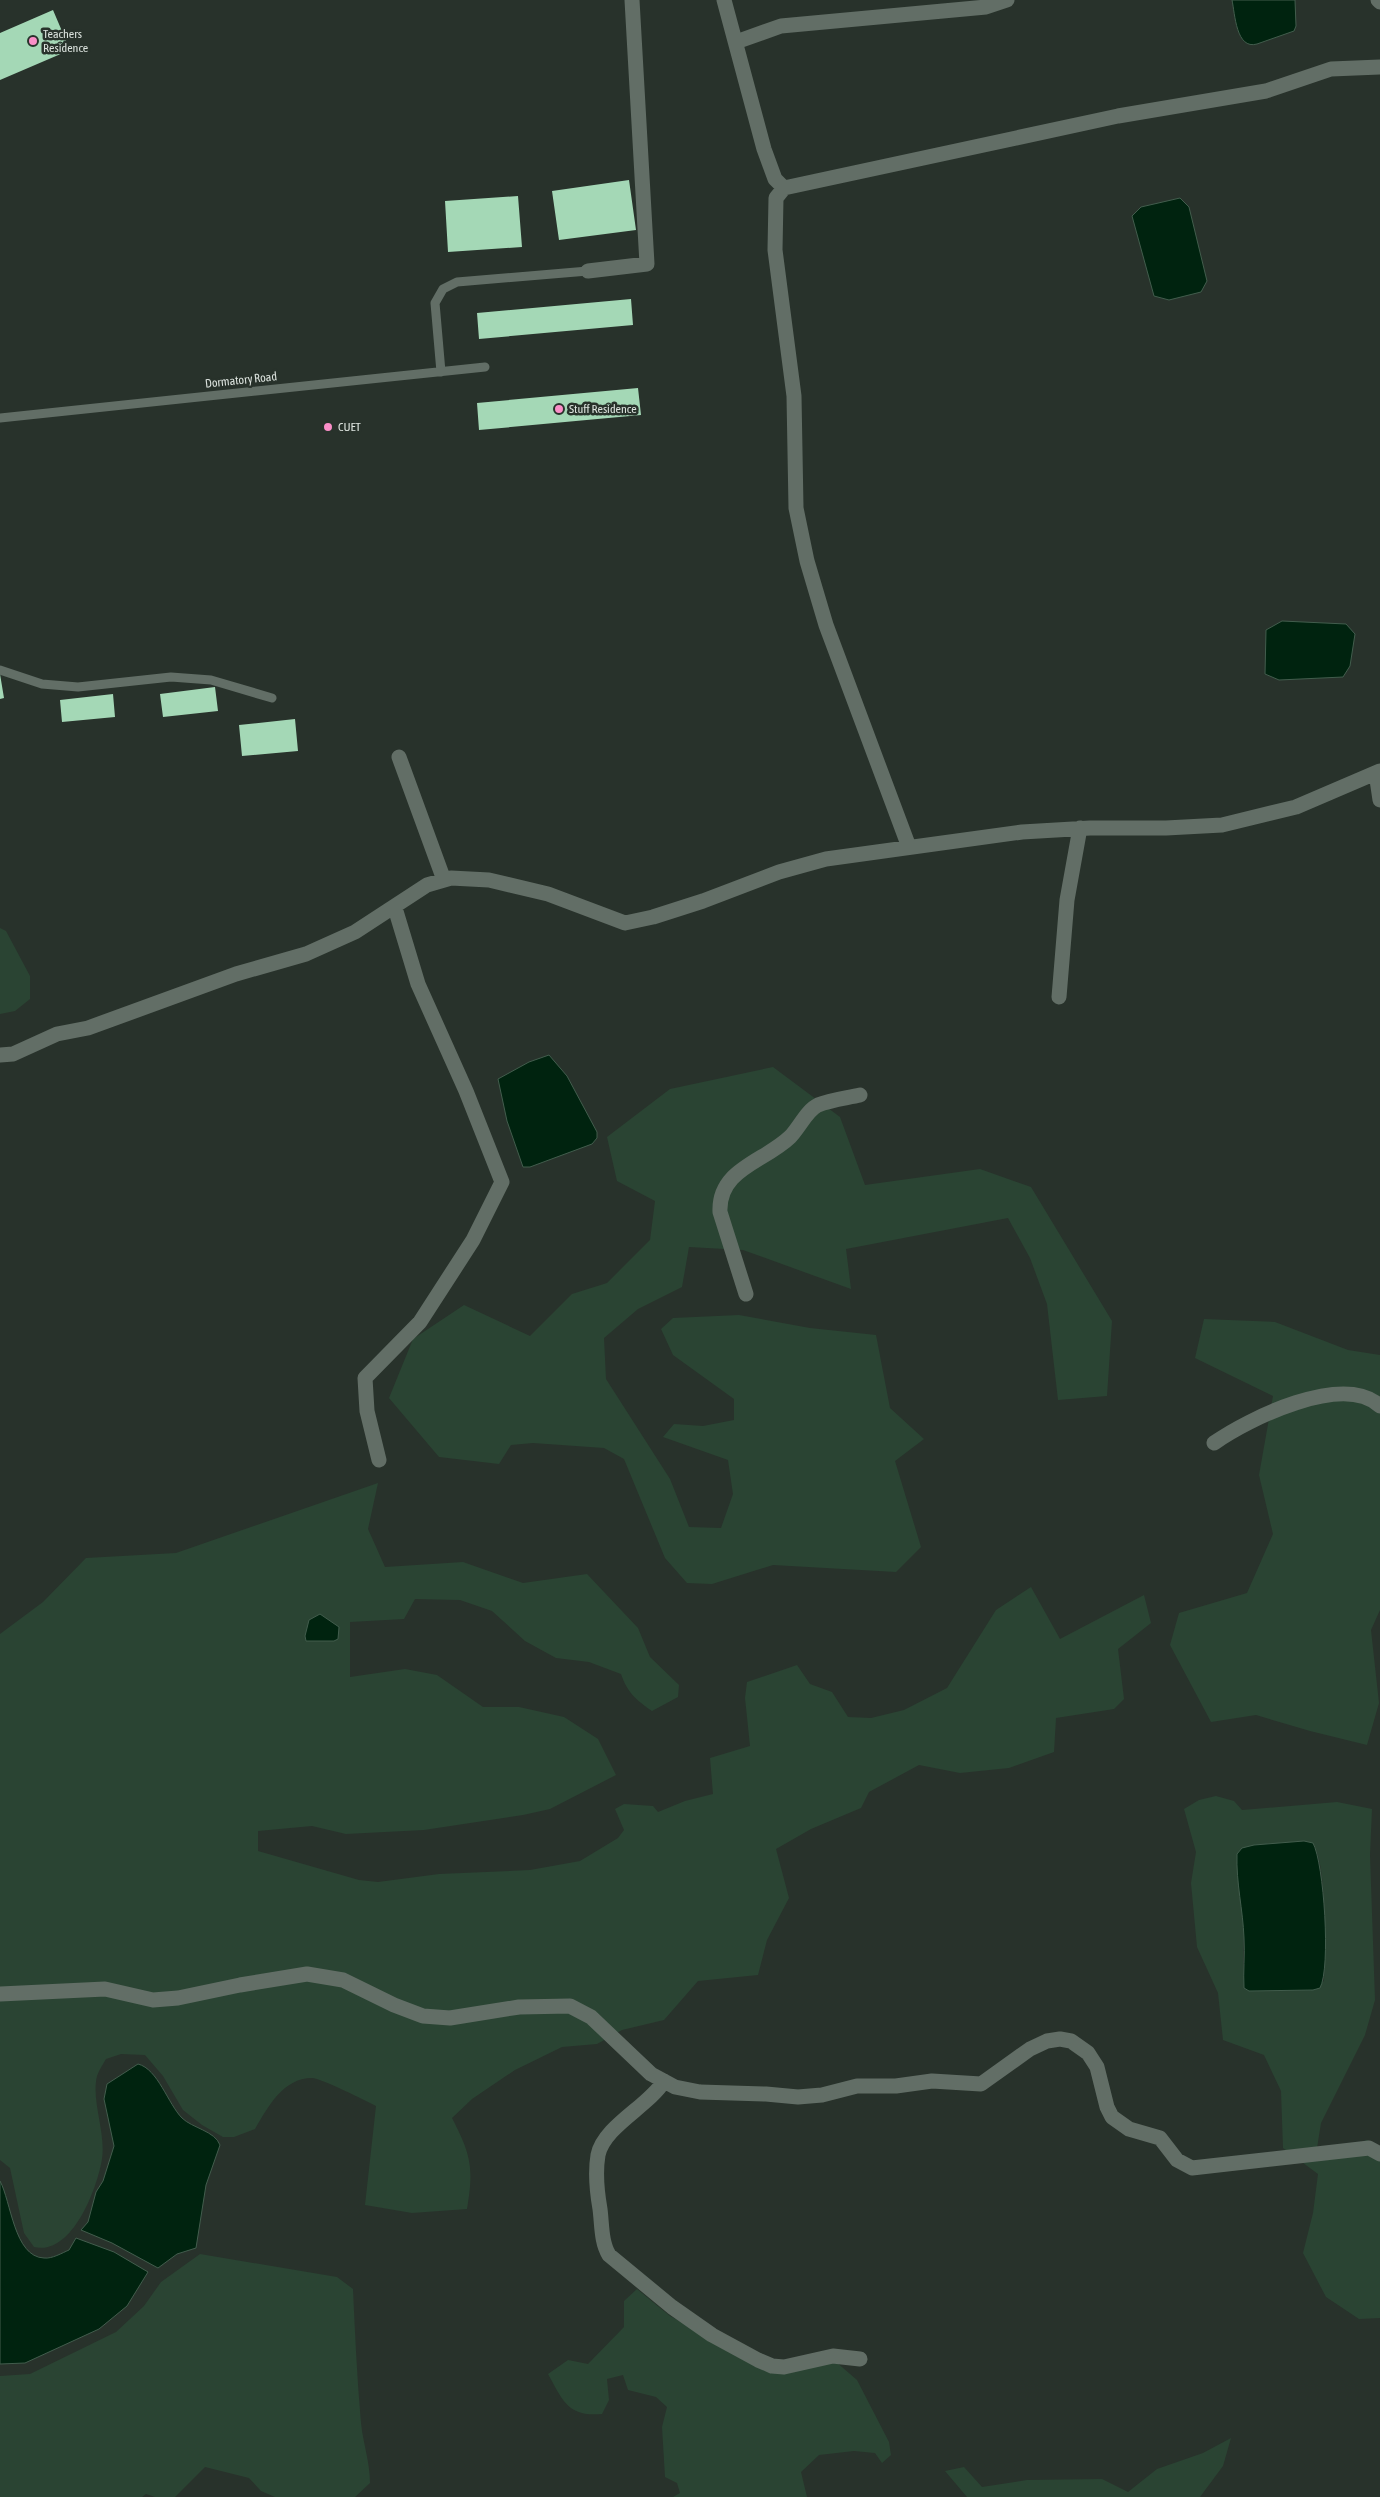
<svg xmlns="http://www.w3.org/2000/svg" width="1380" height="2497" font-family="'Asap Condensed',sans-serif">
<rect width="100%" height="100%" fill="#28322b"/>
<path fill="#2a4433" fill-rule="evenodd" d="M0 928 6 931 30 976V999L15 1011 0 1014Z
M773 1067 840 1117 865 1185 980 1169 1031 1187 1112 1321 1107 1396 1058 1400 1047 1304 1030 1258 1008 1218 846 1249 851 1289 743 1250 689 1247 682 1287 638 1309 604 1338 606 1379 670 1479 689 1527 721 1528 733 1494 728 1460 663 1437 674 1424 703 1426 734 1420V1399L673 1355 661 1329 673 1318 739 1315 810 1328 876 1335 890 1408 924 1439 895 1461 921 1547 896 1572 773 1565 712 1584 687 1583 665 1558 624 1459 604 1448 533 1443 511 1445 499 1464 439 1457 389 1398 413 1339 464 1305 530 1336 572 1294 607 1283 650 1240 655 1201 617 1181 607 1137 670 1089Z
M1204 1319 1275 1322 1348 1350 1380 1355V1610L1371 1630 1379 1703 1367 1745 1310 1731 1256 1715 1211 1722 1170 1645 1179 1613 1247 1593 1273 1534 1259 1475 1273 1396 1195 1358Z
M378 1483 368 1529 385 1567 463 1562 523 1583 587 1574 638 1628 650 1657 679 1685 678 1697 652 1711C636 1700 627 1692 621 1674L589 1662 556 1658 525 1641 492 1611 460 1600 415 1599 404 1619 350 1622V1677L405 1669 437 1675 483 1707H519L564 1717 598 1739 616 1775 550 1809 523 1815 424 1830 346 1834 312 1826 258 1831V1851L359 1880 378 1882 439 1874 530 1870 580 1861 618 1838 624 1830 615 1809 624 1804 653 1806 658 1812 685 1801 713 1794 710 1758 750 1746 745 1698 747 1682 797 1665 810 1684 832 1692 848 1717 871 1718 904 1710 947 1688 996 1610 1031 1587 1060 1639 1144 1595 1151 1623 1118 1649 1124 1699 1114 1709 1056 1718 1054 1752 1009 1768 960 1773 919 1765 869 1792 861 1808 811 1829 776 1849 789 1898 767 1940 758 1975 698 1981 664 2020 622 2030 597 2044 562 2047 515 2070 472 2099 452 2118C471 2155 474 2167 467 2209L412 2213 365 2205 376 2106C366 2101 321 2078 312 2078 283 2078 268 2107 255 2129L234 2137H223L202 2125 183 2110 163 2076 145 2055 121 2054 106 2059C103 2064 99 2070 97 2076 91 2101 106 2132 102 2159 97 2189 72 2256 34 2247L24 2233 10 2168 0 2160V1634L43 1602 86 1558 176 1553Z
M1216 1796 1234 1801 1242 1810 1337 1802 1372 1809 1370 1855 1375 2000 1365 2035 1321 2123 1317 2148 1336 2152 1367 2140 1380 2147V2318L1359 2319 1326 2297 1303 2253 1313 2213 1318 2174 1283 2148 1281 2091 1264 2055 1223 2040 1218 1993 1197 1947 1191 1883 1196 1852 1184 1809 1199 1800ZM1304 1841 1313 1843C1328 1869 1325 1949 1324 1981L1313 1990 1249 1991 1245 1989C1239 1941 1249 1892 1254 1845Z
M200 2254 337 2277 353 2289C355 2334 357 2378 361 2423 363 2443 370 2462 370 2483L355 2497H275L261 2491 249 2478 205 2467 175 2497H155L146 2494 142 2497H0V2376L30 2374 116 2332 144 2306 161 2282Z
M637 2289 670 2316 728 2348 761 2363 828 2355 857 2380 889 2442 891 2455 882 2463 875 2453 854 2451 819 2455 801 2472 807 2497H673L680 2493 677 2483 665 2477 662 2427 667 2407 656 2397 628 2390 623 2375 607 2379 609 2400 602 2414C568 2417 563 2401 548 2374L568 2360 588 2364 624 2327V2301Z
M1231 2438 1223 2466 1200 2497H967L945 2471 964 2467 982 2487 1027 2480 1102 2479 1128 2492 1157 2469 1203 2453Z"/>
<path fill="#00230f" stroke="#425d4d" d="M1232 0H1295L1296 26 1294 31 1257 44C1236 50 1235 14 1232 0Z
M1180 198 1189 207 1207 281 1201 292 1169 300 1154 296 1132 216 1141 207Z
M1282 621 1346 624 1355 634 1350 666 1343 677 1279 680 1265 674 1266 630Z
M549 1055 567 1076 597 1132V1138L592 1144 530 1167H523L507 1121 498 1079 529 1062Z
M320 1614 339 1627 338 1639 334 1641H306L305 1636 309 1620Z
M1304 1841 1313 1843C1324 1863 1331 1968 1320 1988L1313 1990 1249 1991 1244 1988C1243 1972 1245 1955 1244 1938 1243 1910 1236 1883 1237 1854L1242 1848 1254 1845Z
M138 2064C158 2069 168 2104 182 2118 192 2128 215 2131 220 2145L206 2185 196 2248 177 2254 158 2268 112 2243 81 2230 88 2222 96 2192 103 2181 114 2146 104 2099 107 2084Z
M0 2181C11 2201 14 2257 44 2258 52 2259 62 2253 69 2250L76 2238 114 2252 148 2272 127 2306 99 2329 25 2363 0 2364Z"/>
<path fill="#a4d8b6" d="M53 10 70 50 0 80V33Z
M629 180 636 230 559 240 552 191Z
M518 196 522 247 448 252 445 201Z
M631 299 633 325 479 339 477 313Z
M638 388 641 415 479 430 477 403Z
M0 674 4 698 0 699Z
M215 687 218 711 163 717 160 694Z
M113 694 115 717 62 722 60 700Z
M295 719 298 751 242 756 239 725Z"/>
<g fill="none" stroke-linecap="round" stroke-linejoin="round">
<path stroke="#626e66" stroke-width="9" d="M441 372 435 303 443 289 457 282 588 271
M0 418 485 367
M0 670 42 684 78 687 171 677 211 680 272 698"/>
<path stroke="#626e66" stroke-width="15" d="M724 0 764 149 775 179 784 188
M736 42 781 26 986 7 1007 0
M588 271 647 264 632 0
M399 757 444 880
M1376 773 1380 800
M909 847 826 625 807 561 796 508 794 396 775 250 776 198 784 188 1118 116 1266 91 1331 69 1380 67
M1059 997 1067 900 1080 828
M0 1055 13 1054 57 1034 88 1028 236 974 306 954 355 932 427 885 451 878 489 880 548 894 625 923 653 917 703 901 779 872 826 859 1022 832 1090 828H1166L1222 825 1296 807 1380 771
M746 1294 720 1212C718 1169 764 1162 790 1137 799 1128 807 1110 818 1105 830 1100 847 1098 860 1095
M1214 1443C1248 1419 1343 1372 1380 1406
M379 1460 367 1411 365 1378 420 1322 473 1240 502 1182 466 1091 418 984 395 908
M0 1994 105 1989 153 2000 178 1998 240 1985 307 1974 343 1980 394 2005 423 2016 450 2018 519 2007 570 2006 591 2017 651 2074 675 2087 700 2092 766 2094 798 2097 822 2095 857 2086H896L932 2081 981 2084 1030 2049 1047 2041 1060 2039 1071 2041 1088 2053 1097 2067 1107 2107 1112 2117 1129 2129 1160 2138 1177 2160 1192 2168 1369 2148 1380 2154
M664 2081C649 2106 604 2126 598 2155 595 2173 597 2192 600 2209 602 2224 601 2242 609 2255L672 2307 712 2335 758 2360 772 2366 784 2367 833 2356 860 2359"/>
<path stroke="#626e66" stroke-width="15" d="M1378 0 1380 2"/>
</g>
<g fill="#fa8fc8" stroke="#28322b" stroke-width="2">
<circle cx="33" cy="41" r="5"/>
<circle cx="559" cy="409" r="5"/>
<circle cx="328" cy="427" r="5"/>
</g>
<g text-anchor="middle" stroke-width="5" stroke-linejoin="round" paint-order="stroke">
<g font-size="12" fill="#dce3de" stroke="#28322b" text-anchor="start">
<text x="43" y="38">Teachers<tspan x="43" dy="14">Residence</tspan></text>
<text x="569" y="413">Stuff Residence</text>
<text x="338" y="431">CUET</text>
</g>
<g font-size="12" fill="#dce3de" stroke="#28322b">
<text transform="translate(241 380) rotate(-6)" y="4">Dormatory Road</text>
</g>
</g>
</svg>
